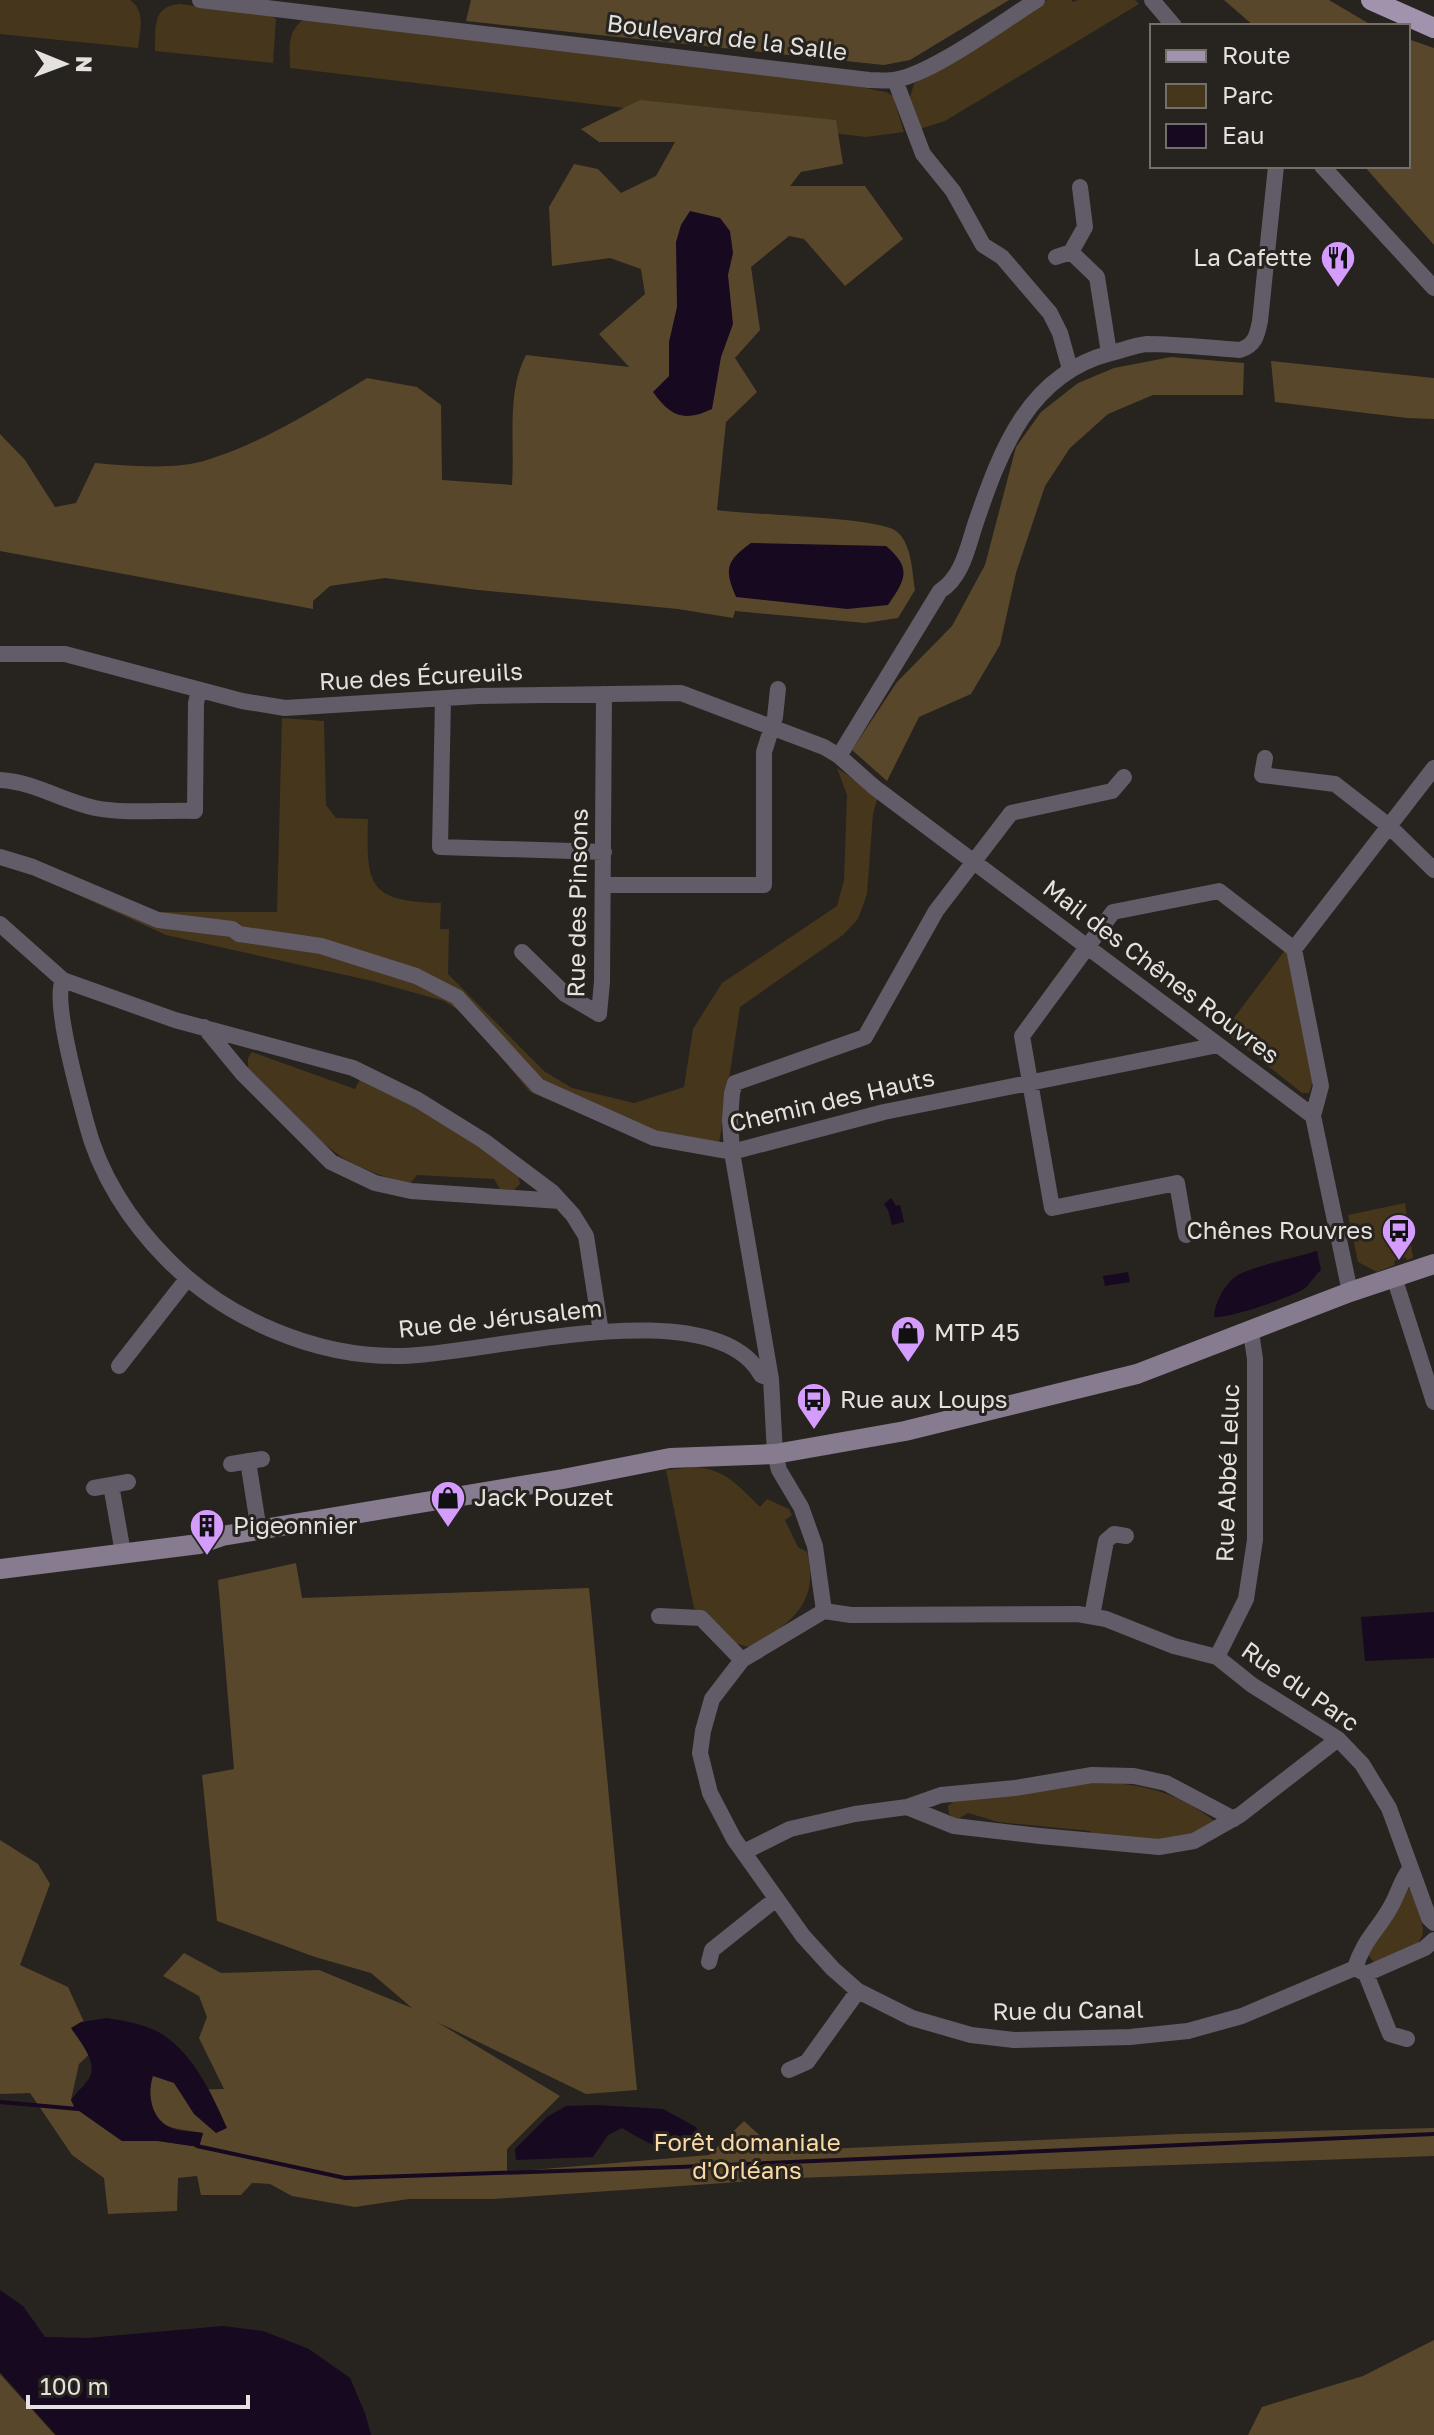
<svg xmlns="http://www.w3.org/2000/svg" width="1434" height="2435" font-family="'Golos Text',sans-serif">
<rect width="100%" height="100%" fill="#27231e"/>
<path fill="#46361c" d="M0 0H130C146 11 140 31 138 48L0 34Z
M1047 0H1072L1073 2 1078 0H1135L1139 4 945 121 920 129 910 97 914 84Z
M179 4 270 15 276 19 273 63 155 51C156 29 151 7 179 4Z
M304 19 819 79 886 92 893 96 904 132 866 137 290 68C290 48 286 32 304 19Z
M282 718 324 721 326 805 336 818 368 819C366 887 369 901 441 903L440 929H449L448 974 544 1071 572 1088 634 1103 684 1087 693 1029 722 983 837 906 844 880 847 795 837 768 878 796 873 814 867 894 858 919 843 935 740 1007 717 1157 658 1147 530 1092 466 1015 444 1001 372 981 166 935 12 865 158 912H277Z
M1286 949 1314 1079 1309 1093H1302L1224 1031Z
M252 1052 355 1089 360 1079 445 1122 518 1174 520 1184 514 1190 500 1189 494 1179 417 1175 410 1184C387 1178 366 1171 345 1159 312 1139 276 1096 248 1068V1058Z
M1405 1203 1413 1258 1407 1260 1405 1257 1394 1261 1395 1265 1377 1272 1358 1262 1348 1215Z
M695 1467C725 1469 739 1486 760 1507L767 1499 789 1509 792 1515 785 1520 798 1547 807 1552C820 1604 791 1621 754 1647 726 1647 716 1622 694 1608L666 1470Z
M1090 1781C1142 1784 1175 1790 1217 1823L1193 1838 1155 1844 1096 1838 1090 1831 998 1822 968 1813 956 1820 949 1814 948 1806 955 1800Z
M1410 1888C1432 1943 1430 1942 1374 1962L1368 1955 1402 1892Z"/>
<path fill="#59472c" d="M471 0H1009L910 60 884 65 466 21Z
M1224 0H1329L1373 26H1254Z
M1408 39 1434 48V245L1364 166H1408Z
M640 100 836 120 843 164 801 172 790 186H865L903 239 845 286 804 239 789 236 751 267 760 330 735 358 757 392 726 422 717 510C749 515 878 517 896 531 912 543 912 572 915 590L898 618 865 623 735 611 733 618 678 609 478 590 385 578 330 586 313 601V609L0 551V434L25 460 55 507 76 503 95 463C128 466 176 470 207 460 264 442 316 409 367 378L417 387 441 405 442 480 512 485C515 443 506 393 526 355L629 367 599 334 645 294 641 269 610 258 552 266 549 207 574 164 598 169 621 193 656 176 675 142H599L581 129Z
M1171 357 1244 363 1243 395H1153L1108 414 1070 448 1045 486 1016 573 1000 645 971 694 919 717 887 781 852 750 897 682 952 626 985 565 1016 447 1041 412 1078 383 1114 368Z
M1271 361 1434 378V419L1407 418 1275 402Z
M296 1563 302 1598 589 1588 637 2090 586 2094 437 2022 560 2096 507 2149V2172L709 2155 744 2121 777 2151 1180 2134 1434 2128V2156L796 2178 493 2199H409L355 2207 292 2196 270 2184 252 2183 241 2195H201L197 2176 178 2178 177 2211 108 2214 104 2178 72 2155 30 2093 0 2094V1840L38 1864 50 1884 20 1965 68 1987 96 2048 79 2064 71 2100 75 2108 122 2141H158L199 2147 203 2133C155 2126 158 2126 135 2084L156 2071 188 2090 224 2089 199 2038 207 2017 199 1996 163 1976 184 1953 221 1973 319 1970 412 2008 371 1973 315 1957 217 1921 202 1775 234 1769 218 1580Z
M1434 2340V2435H1248L1262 2407 1363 2376Z
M0 2374 55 2435H0Z"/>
<path fill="#170920" d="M690 211 720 218 730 231 733 253 728 275 733 324 721 357 712 409C684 422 671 417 653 392L669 376V342L677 307 676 242 681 225Z
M751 543 886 546C912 568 906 579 888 605L847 609 736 597C724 569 726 561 751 543Z
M891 1198 896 1206 900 1205 904 1222 892 1225 888 1210 884 1204Z
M1317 1251 1321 1270C1315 1275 1310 1284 1304 1289 1291 1297 1229 1319 1214 1317 1215 1302 1225 1283 1238 1275 1254 1266 1298 1257 1317 1251Z
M1128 1272 1130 1282 1105 1286 1103 1276Z
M1434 1612V1658L1365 1661 1361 1617Z
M107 2018C125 2021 145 2024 162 2034 194 2055 212 2094 227 2128L216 2133 194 2114 174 2083 153 2076C147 2094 151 2119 171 2128 179 2132 194 2131 203 2133L199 2147 158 2141H122L75 2108 71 2100C76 2093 83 2087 88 2080 100 2064 80 2042 71 2028L81 2022Z
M597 2105 663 2109 696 2127 702 2142 699 2148C664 2154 651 2145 622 2128L608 2135 593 2157 516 2160 515 2149 547 2117 566 2106Z
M0 2290 23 2306 45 2337 87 2338 223 2326 263 2331 309 2349 350 2378 365 2413 371 2435H56L0 2372Z"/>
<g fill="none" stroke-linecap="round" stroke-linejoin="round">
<path stroke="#170920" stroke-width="4" d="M0 2102 78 2109
M197 2146 345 2178 679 2167 1434 2134"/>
<path stroke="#625b68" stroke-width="16" d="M200 0 869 80C877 80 886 81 894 80 931 75 1003 21 1037 0
M1152 0 1174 26
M895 80 923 154 953 191 983 245 1002 257 1050 313 1060 333 1070 369
M1322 166 1434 288
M1071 252 1085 227 1080 187
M1056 257 1071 252 1097 277 1109 353
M0 654H65L242 701 285 708 478 696 681 693 824 747 839 756 874 787 1313 1116 1350 1292
M443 699 440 847 604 852
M839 756 940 591C963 577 968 545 976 522 1001 449 1029 374 1111 353 1123 350 1136 345 1147 344 1178 344 1209 348 1240 350 1255 345 1257 336 1260 321L1276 166
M1265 758 1262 775 1335 784 1389 826 1434 870
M0 780C35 782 62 801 95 808 127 814 163 810 195 811L196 703 199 690
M0 857 33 867 158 920 232 929 239 934 321 946 416 976 457 997 538 1086 654 1138 732 1152 884 1112 1218 1045
M604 885H764V752L775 717 778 689
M0 924 63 980 175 1020 353 1068 418 1100 484 1141 552 1192 573 1215 586 1236 601 1332
M1294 949 1434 768
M522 952 565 994 599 1014 602 982 604 694
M63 980C52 1001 79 1095 86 1122 99 1174 130 1222 168 1260 227 1320 318 1358 402 1356 484 1355 713 1288 761 1375L771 1379
M204 1027 242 1073 331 1162 375 1183 411 1191 560 1201
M1186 1235 1177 1183 1052 1208 1022 1036 1113 912 1219 891 1294 949 1321 1086 1313 1116
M1394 1277 1434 1402
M119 1366 187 1279
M248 1461 259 1531
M231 1464 262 1459
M111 1485 123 1553
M94 1488 128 1482
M824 1611 815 1546 801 1507 779 1470 775 1454 771 1379 732 1152 730 1120 732 1093 735 1083 865 1037 936 911 1011 813 1112 791 1124 777
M659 1616 701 1618 742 1660
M1092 1616 1106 1541 1114 1534 1126 1536
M1217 1657 1246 1599 1255 1540V1359L1251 1332
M907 1807 941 1795 1015 1788 1092 1775 1134 1776 1166 1783 1234 1819
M744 1852 790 1829 855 1814 907 1807 954 1826 1040 1836 1159 1847 1194 1841 1240 1815 1338 1739
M709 1962 712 1950 776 1899
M1355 1968 1242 2016 1188 2031 1130 2037 1014 2040 971 2035 912 2018 858 1991 833 1969 803 1936 734 1839 710 1793 700 1753 703 1731 712 1699 742 1660 824 1611 851 1615 1078 1614 1106 1619 1174 1646 1217 1657 1252 1685 1338 1739 1362 1764 1389 1808 1429 1918 1434 1923
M1355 1968C1363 1941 1377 1931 1390 1908 1398 1895 1400 1882 1410 1869
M1355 1968 1366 1974 1425 1948 1434 1940
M1366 1974 1390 2034 1407 2039
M789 2070 807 2062 858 1991"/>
<path stroke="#867b8f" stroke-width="20" d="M0 1569 199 1544 222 1536 563 1479 670 1458 775 1454 905 1431 1137 1374 1350 1292 1434 1264"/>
<path stroke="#a193ad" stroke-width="20" d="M1371 0 1434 28"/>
</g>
<defs>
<symbol id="restaurant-pin" viewBox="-11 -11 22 30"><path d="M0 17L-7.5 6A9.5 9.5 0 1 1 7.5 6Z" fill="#d49cfc" stroke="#27231e"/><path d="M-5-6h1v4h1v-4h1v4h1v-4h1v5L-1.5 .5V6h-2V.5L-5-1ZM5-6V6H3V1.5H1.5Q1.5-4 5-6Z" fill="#111"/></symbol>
<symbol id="bus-pin" viewBox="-11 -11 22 30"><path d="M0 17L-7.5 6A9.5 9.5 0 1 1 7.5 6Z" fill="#d49cfc" stroke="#27231e"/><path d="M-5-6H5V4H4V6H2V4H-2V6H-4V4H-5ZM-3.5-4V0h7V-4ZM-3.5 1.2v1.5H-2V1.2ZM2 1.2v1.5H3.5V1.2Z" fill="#111"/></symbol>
<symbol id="shop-pin" viewBox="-11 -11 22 30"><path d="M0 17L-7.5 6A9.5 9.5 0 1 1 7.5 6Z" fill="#d49cfc" stroke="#27231e"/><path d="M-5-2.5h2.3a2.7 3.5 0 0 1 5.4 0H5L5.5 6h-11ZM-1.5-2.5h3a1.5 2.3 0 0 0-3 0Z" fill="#111"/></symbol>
<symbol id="building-pin" viewBox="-11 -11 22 30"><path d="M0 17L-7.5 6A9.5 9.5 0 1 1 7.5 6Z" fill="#d49cfc" stroke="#27231e"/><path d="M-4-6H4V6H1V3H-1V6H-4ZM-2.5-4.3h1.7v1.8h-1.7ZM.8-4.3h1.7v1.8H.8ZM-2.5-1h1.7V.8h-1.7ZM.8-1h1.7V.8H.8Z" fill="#111"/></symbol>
</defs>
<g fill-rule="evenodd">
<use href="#restaurant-pin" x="1318" y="238" width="40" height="54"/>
<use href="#bus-pin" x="1379" y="1211" width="40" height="54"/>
<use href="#shop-pin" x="888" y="1313" width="40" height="54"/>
<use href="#bus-pin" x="794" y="1380" width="40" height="54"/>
<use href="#shop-pin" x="428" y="1478" width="40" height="54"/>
<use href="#building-pin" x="187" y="1506" width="40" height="54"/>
</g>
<g text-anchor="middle" stroke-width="6" stroke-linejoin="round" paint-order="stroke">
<g font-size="24" fill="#e4e2de" stroke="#27231e">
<text transform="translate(727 38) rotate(7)" y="8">Boulevard de la Salle</text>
<text transform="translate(421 677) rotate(-3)" y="8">Rue des Écureuils</text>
<text transform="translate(578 903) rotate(-89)" y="8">Rue des Pinsons</text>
<text transform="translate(1161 972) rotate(37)" y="8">Mail des Chênes Rouvres</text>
<text transform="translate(832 1101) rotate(-13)" y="8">Chemin des Hauts</text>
<text transform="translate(500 1319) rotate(-6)" y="8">Rue de Jérusalem</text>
<text transform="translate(1228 1473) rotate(-88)" y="8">Rue Abbé Leluc</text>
<text transform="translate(1300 1687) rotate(35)" y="8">Rue du Parc</text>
<text transform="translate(1068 2011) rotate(-1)" y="8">Rue du Canal</text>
</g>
<g font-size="24" fill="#e4e2de" stroke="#27231e" text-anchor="start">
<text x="1312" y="266" text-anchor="end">La Cafette</text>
<text x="1373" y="1239" text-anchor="end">Chênes Rouvres</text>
<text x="934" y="1341">MTP 45</text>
<text x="840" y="1408">Rue aux Loups</text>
<text x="474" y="1506">Jack Pouzet</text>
<text x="233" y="1534">Pigeonnier</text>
</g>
<g font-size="24" fill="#fcd9a4" stroke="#27231e">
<text x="747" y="2151">Forêt domaniale<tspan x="747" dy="28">d'Orléans</tspan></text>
</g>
</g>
<rect x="1150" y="24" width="260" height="144" fill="#27231e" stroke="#736f6b" stroke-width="2"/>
<rect x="1166" y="50" width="40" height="12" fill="#a193ad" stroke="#736f6b" stroke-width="2"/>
<text x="1222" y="64" font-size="24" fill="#e4e2de">Route</text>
<rect x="1166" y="84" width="40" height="24" fill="#46361c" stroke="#736f6b" stroke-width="2"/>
<text x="1222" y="104" font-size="24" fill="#e4e2de">Parc</text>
<rect x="1166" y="124" width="40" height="24" fill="#170920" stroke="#736f6b" stroke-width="2"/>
<text x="1222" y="144" font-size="24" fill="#e4e2de">Eau</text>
<g transform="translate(64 64) rotate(91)" stroke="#27231e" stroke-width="6" paint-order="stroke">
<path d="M0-6L14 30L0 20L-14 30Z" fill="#e4e2de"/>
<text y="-12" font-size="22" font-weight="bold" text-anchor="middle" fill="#e4e2de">N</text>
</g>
<path d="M28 2395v12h220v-12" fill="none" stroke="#e4e2de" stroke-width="4"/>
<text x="40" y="2395" font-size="24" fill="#e4e2de" stroke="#27231e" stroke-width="6" paint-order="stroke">100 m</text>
</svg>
